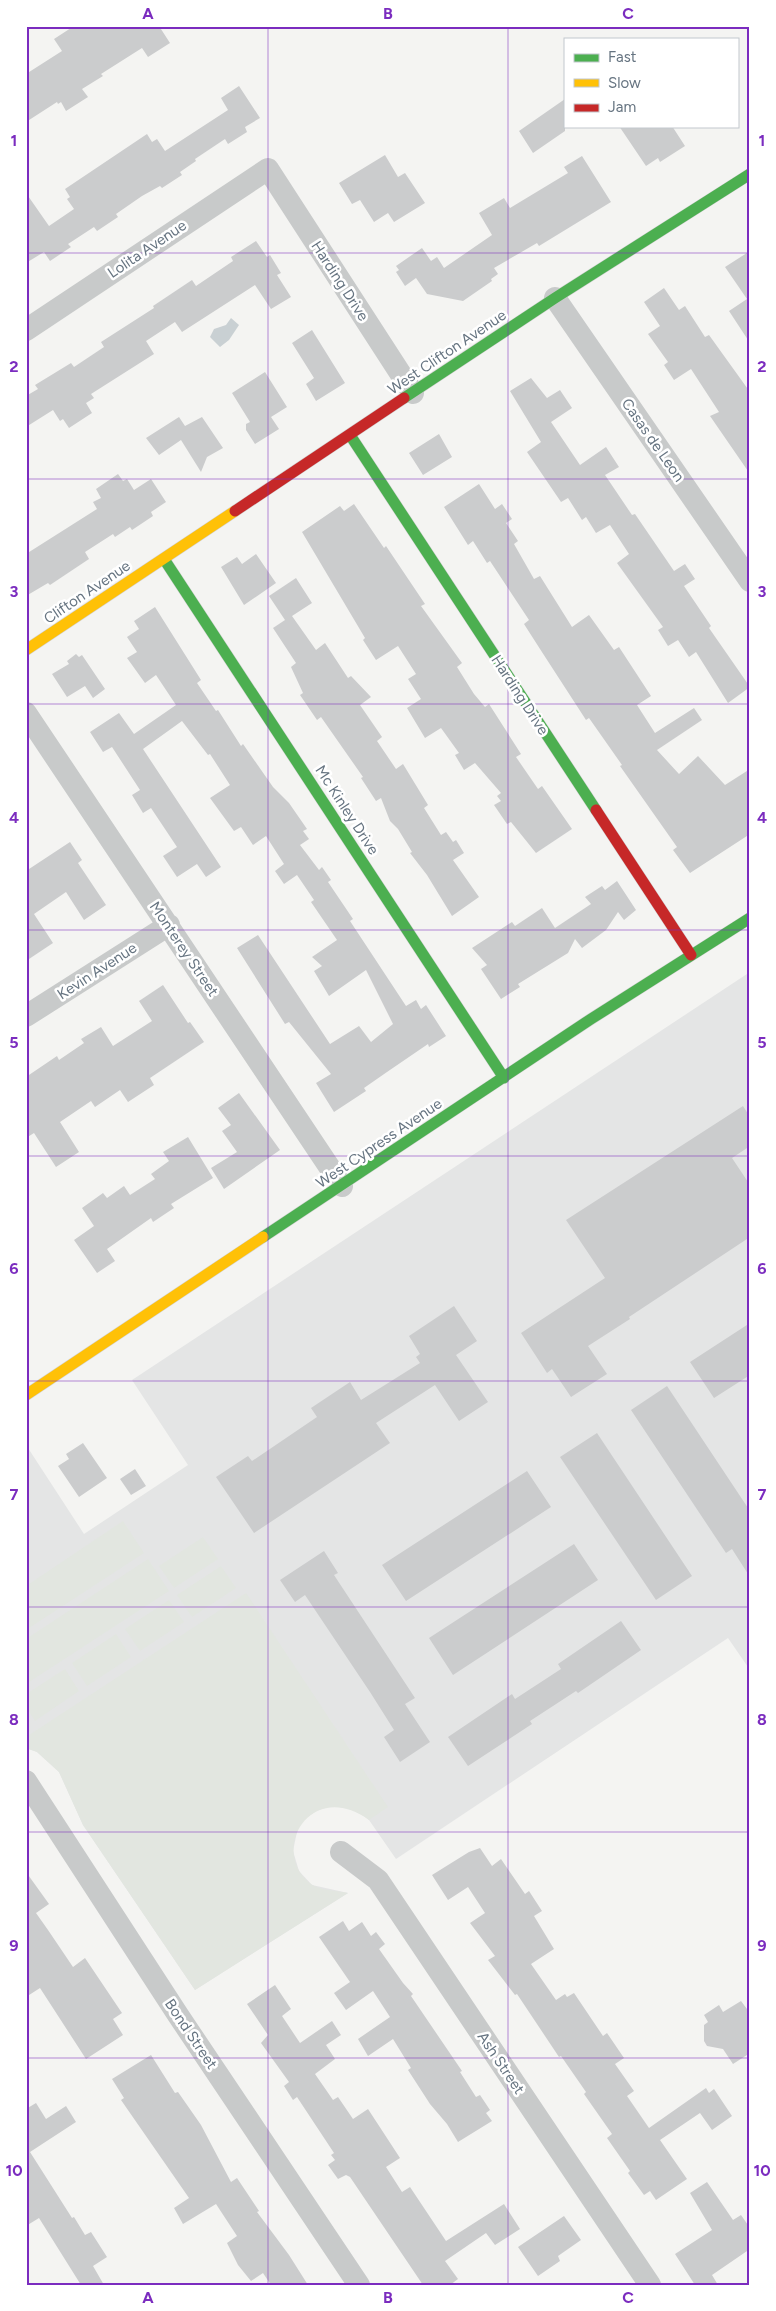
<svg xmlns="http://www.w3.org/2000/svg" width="776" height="2311" font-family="Figtree,sans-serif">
<rect width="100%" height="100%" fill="#f4f4f2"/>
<path fill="#e4e5e5" d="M750 972V1670L728 1638 396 1859 369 1820 355 1809 331 1806 316 1811 306 1818 298 1827 293 1851 299 1871 312 1885 348 1893 195 1990 83 1825 59 1772 37 1752 26 1748V1449L28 1448 84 1534 188 1465 132 1380Z"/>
<path fill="#e2e6e0" d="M123 1521 144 1553 26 1630V1586Z
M203 1537 218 1559 174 1588 159 1566Z
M148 1559 169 1591 26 1684V1639Z
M221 1566 236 1588 192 1617 177 1595Z
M246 1593 388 1807 369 1820C311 1778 268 1851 311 1884 319 1890 338 1891 348 1893L195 1990 83 1825 59 1772 37 1752 26 1748V1737Z
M169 1600 184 1622 140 1651 125 1629Z
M116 1634 131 1657 87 1686 72 1663Z
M65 1669 79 1691 35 1721 26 1707V1694Z"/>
<path fill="#c9d0d3" d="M231 318 239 325 229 340 220 347 210 337 214 329 226 325Z"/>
<path fill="#cbcccd" d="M74 26H159L170 43 148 57 142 48 101 74 103 76 82 89 88 97 66 111 61 102 58 104 57 102 26 122V74L62 51 54 39Z
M239 86 260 118 245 127 247 132 228 144 225 139 195 159 196 161 180 172 182 175 162 188 160 186 142 196 116 214 118 217 97 231 94 227 68 244 71 247 50 261 44 252 26 263V193L49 226 74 209 67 199 70 197 65 189 147 134 152 142 157 139 165 151 228 110 221 98Z
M565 99V131L533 153 519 131Z
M619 126H672L685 146 660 162 658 158 646 166Z
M385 155 398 177 405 173 425 203 394 222 388 213 374 222 360 200 352 204 339 183Z
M582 156 611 202 539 246 537 243 494 268 498 274 491 279 492 281 463 301 427 294 416 278 405 286 396 272 399 270 396 266 422 248 431 261 437 257 444 268 492 235 479 213 504 198 510 208 568 173 564 167Z
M256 241 267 257 270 255 281 273 277 275 291 297 271 309 255 285 182 332 175 322 146 341 154 354 91 394 94 398 86 403 92 413 69 428 63 419 60 421 53 410 26 427V396L38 389 35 385 71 363 74 367 104 347 101 342 154 308 153 306 192 280 196 286 233 261 231 257Z
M750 251V343L729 311 747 299 725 267Z
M664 288 679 310 685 306 705 337 709 335 750 392V474L710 416 719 412 691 369 674 380 664 365 668 362 648 334 660 326 644 302Z
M312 330 345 383 316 401 306 384 314 378 292 343Z
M265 372 287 407 271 417 279 429 255 444 246 430V424L250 422 232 393Z
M531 378 547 398 560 390 572 408 551 422 580 465 606 447 619 467 605 475 632 515 635 514 674 571 685 564 695 579 684 586 711 626 709 628 750 687 728 703 696 652 689 657 678 640 668 646 658 630 663 627 617 563 629 554 610 525 596 533 586 517 582 520 568 498 561 502 527 452 541 442 510 391Z
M179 417 185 426 202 417 223 448 207 457 201 472 181 440 159 455 146 438Z
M439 434 452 457 423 475 409 453Z
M118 474 123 481 127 479 134 490 151 479 166 502 151 512 153 516 132 530 130 527 115 537 113 534 85 552 89 559 50 585 48 583 26 596V554L97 509 93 502 101 498 96 489Z
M479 484 495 509 502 504 512 519 506 523 518 541 514 544 534 579 540 576 572 627 589 615 614 650 619 647 651 696 637 705 655 733 694 708 702 720 657 750 679 774 698 756 725 785 750 769V834L690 873 673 850 677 847 620 766 622 765 589 718 586 720 540 649 524 624 529 620 490 561 487 563 473 541 468 545 444 507Z
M354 504 384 548 386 546 425 604 421 606 462 663 457 667 474 694 485 707 489 704 521 754 516 757 538 789 542 786 572 829 536 853 511 822 507 824 494 805 501 801 497 796 501 793 475 763 464 770 455 755 459 753 441 728 425 738 407 708 421 699 408 679 416 674 398 646 376 660 363 640 365 638 302 532 340 506 344 511Z
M256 554 276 583 244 605 221 567 237 557 242 564Z
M296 578 312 603 292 616 316 650 325 643 348 678 351 676 371 697 360 705 382 737 377 741 396 769 403 764 428 805 424 808 441 835 446 832 453 842 456 840 464 853 453 860 479 897 452 916 427 875 410 853 412 852 398 829 390 821 381 798 376 801 361 778 363 777 321 717 317 720 300 695 303 693 291 667 296 663 273 628 285 620 269 596Z
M155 607 201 680 197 683 216 711 218 710 241 746 243 744 273 787 289 803 307 829 303 831 309 839 300 845 319 870 322 867 331 880 328 882 353 919 350 921 406 1006 416 1000 421 1009 426 1005 446 1036 429 1047 428 1044 387 1072 364 1088 366 1091 334 1112 316 1083 331 1074 289 1022 285 1024 237 948 258 935 330 1044 359 1026 371 1042 393 1024 366 970 329 996 314 971 322 966 312 957 337 940 311 902 314 900 297 875 284 884 275 871 284 864 266 836 253 845 241 827 234 831 210 798 230 785 210 754 208 755 182 721 143 749 221 867 206 877 197 864 177 877 163 856 177 847 151 808 143 813 132 795 140 790 112 747 103 752 90 732 119 713 134 734 176 705 156 675 145 683 127 658 137 652 127 637 139 629 134 621Z
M76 654 79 657 82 655 105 689 93 698 85 686 67 697 52 674 69 664 67 661Z
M70 842 82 860 78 863 106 905 84 920 66 892 34 914 53 943 26 961V871Z
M617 881 636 910 624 920 618 912 606 930 582 948 575 939 568 953 518 984 520 987 501 999 481 969 487 965 472 948 512 922 515 926 542 908 555 928 591 904 585 897 602 886 605 890Z
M163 985 188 1023 190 1022 204 1042 150 1078 154 1085 128 1102 120 1090 95 1107 91 1101 60 1122 79 1152 56 1167 34 1133 26 1138V1077L57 1056 59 1060 84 1043 81 1039 101 1027 113 1046 152 1021 139 1001Z
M239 1093 280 1150 224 1189 211 1168 237 1152 222 1131 231 1125 218 1108Z
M743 1106 750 1117V1146L732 1158 750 1185V1237L629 1317 630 1319 588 1346 607 1374 571 1397 552 1369 547 1373 521 1333 605 1278 566 1220Z
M188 1137 213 1178 171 1204 174 1208 153 1222 151 1218 107 1249 115 1261 97 1273 74 1240 94 1226 82 1208 103 1193 107 1198 124 1186 130 1195 155 1179 151 1174 169 1161 163 1152Z
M454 1306 477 1341 456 1355 488 1402 459 1421 435 1385 376 1423 390 1443 254 1533 216 1477 248 1456 252 1461 317 1417 311 1408 350 1382 361 1400 420 1363 416 1357 420 1354 409 1336Z
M750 1323V1375L714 1398 690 1362Z
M667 1386 750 1511V1577L732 1549 726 1553 631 1410Z
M597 1433 692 1576 656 1600 560 1457Z
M83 1443 107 1478 79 1497 58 1466 69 1459 66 1454Z
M135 1469 146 1486 131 1495 120 1479Z
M527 1471 551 1507 406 1601 382 1565Z
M574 1544 598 1580 453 1675 429 1638Z
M324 1551 338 1573 334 1575 415 1698 405 1704 430 1742 400 1762 384 1737 394 1730 370 1692 305 1595 295 1602 280 1580Z
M621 1621 641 1650 578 1693 576 1691 530 1721 532 1724 468 1766 448 1737 512 1694 515 1699 561 1669 558 1664Z
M480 1848 492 1866 501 1859 525 1894 529 1891 542 1911 534 1916 554 1949 531 1964 556 2000 565 1994 567 1997 574 1993 603 2036 607 2033 624 2058 615 2064 634 2091 627 2096 649 2128 706 2088 709 2093 714 2089 732 2116 712 2130 700 2113 660 2140 687 2179 656 2200 650 2191 644 2195 628 2173 630 2171 607 2138 612 2134 584 2094 586 2092 561 2056 559 2057 517 1994 515 1995 488 1960 495 1956 470 1923 485 1913 468 1887 448 1900 432 1875 469 1852Z
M26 1872 49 1904 36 1913 48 1930 73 1967 85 1958 122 2013 113 2019 123 2035 86 2059 40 1988 26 1997Z
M343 1921 349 1931 362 1922 371 1936 376 1932 385 1944 379 1949 403 1983 413 1994 411 1996 462 2071 460 2072 476 2097 480 2095 490 2110 486 2113 492 2121 458 2142 447 2124 430 2104 408 2070 411 2068 393 2039 368 2056 358 2039 390 2017 373 1991 346 2010 334 1993 350 1982 319 1937Z
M275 1985 291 2009 282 2016 300 2043 332 2021 341 2035 326 2045 335 2059 315 2074 333 2100 338 2097 353 2119 368 2109 400 2158 386 2167 402 2192 410 2187 446 2241 504 2204 520 2229 495 2245 486 2233 445 2261 458 2279 450 2285H423L350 2177 346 2175 338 2179 328 2165 335 2160 331 2155 334 2153 297 2097 293 2100 284 2086 289 2082 261 2043 268 2035 247 2004Z
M741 2001 750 2013V2053L733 2064 723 2049 707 2046 704 2041V2025L708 2022 704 2015 719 2005 723 2012Z
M151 2055 175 2093 178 2092 201 2125 231 2182 237 2178 259 2211 257 2212 289 2255 308 2285H271L263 2273 251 2281 238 2265 227 2243 237 2236 216 2204 183 2224 174 2208 189 2198 121 2100 124 2098 112 2079Z
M36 2103 46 2119 66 2106 76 2122 30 2152 72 2218 74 2217 85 2235 91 2232 107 2257 93 2266 104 2285H81L39 2218 26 2226V2109Z
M707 2182 733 2220 741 2215 750 2228V2249L712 2275 718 2285H695L675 2254 712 2230 690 2193Z
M564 2216 581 2240 558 2256 560 2261 538 2276 518 2247Z"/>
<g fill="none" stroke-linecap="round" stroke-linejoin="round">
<defs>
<path id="fast" d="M404 398 555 298 750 174
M350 435 596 810
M164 559 504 1078
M263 1237 591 1019 750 918"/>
<path id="slow" d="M26 650 235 511
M26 1395 263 1237"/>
<path id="jam" d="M235 511 404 398
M596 810 691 955"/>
</defs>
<use href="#fast" stroke="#d1d1d2" stroke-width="12"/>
<use href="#slow" stroke="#d1d1d2" stroke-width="12"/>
<use href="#jam" stroke="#d1d1d2" stroke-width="12"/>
<path stroke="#c8caca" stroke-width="22" d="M555 298 750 581
M26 330 268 169 413 393
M26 713 342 1186
M26 1016 169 925
M26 1781 178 2015 359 2285
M341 1852 378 1880 650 2285"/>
<use href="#fast" stroke="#4caf50" stroke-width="11"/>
<use href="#slow" stroke="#ffc107" stroke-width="11"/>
<use href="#jam" stroke="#c62828" stroke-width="11"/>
</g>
<path fill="none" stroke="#7b2cbf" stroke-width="1" stroke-opacity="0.55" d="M268 26V2285M508 26V2285M26 253H750M26 479H750M26 704H750M26 930H750M26 1156H750M26 1381H750M26 1607H750M26 1832H750M26 2058H750"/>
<g text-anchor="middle" stroke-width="5" stroke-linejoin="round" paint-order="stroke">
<g font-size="15" fill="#667481" stroke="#fff">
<text transform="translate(147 249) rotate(-34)" y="5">Lolita Avenue</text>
<text transform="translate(340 281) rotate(57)" y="5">Harding Drive</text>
<text transform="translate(447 352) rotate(-34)" y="5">West Clifton Avenue</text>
<text transform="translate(653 440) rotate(55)" y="5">Casas de Leon</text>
<text transform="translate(87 592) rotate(-34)" y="5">Clifton Avenue</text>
<text transform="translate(520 695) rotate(57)" y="5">Harding Drive</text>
<text transform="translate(347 810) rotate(57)" y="5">Mc Kinley Drive</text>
<text transform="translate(184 949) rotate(56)" y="5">Monterey Street</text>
<text transform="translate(97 971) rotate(-33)" y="5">Kevin Avenue</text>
<text transform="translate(379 1143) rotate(-34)" y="5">West Cypress Avenue</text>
<text transform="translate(191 2034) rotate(56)" y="5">Bond Street</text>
<text transform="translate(501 2063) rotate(56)" y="5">Ash Street</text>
</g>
</g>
<rect width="776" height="2311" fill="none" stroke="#ffffff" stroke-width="55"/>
<rect x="564" y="38" width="175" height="90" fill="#ffffff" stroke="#c2c7cd"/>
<rect x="574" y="54" width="25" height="8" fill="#4caf50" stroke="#c2c7cd"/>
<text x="608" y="62" font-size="15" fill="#667481">Fast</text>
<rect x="574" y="79" width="25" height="8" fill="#ffc107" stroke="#c2c7cd"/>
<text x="608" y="88" font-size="15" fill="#667481">Slow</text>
<rect x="574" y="104" width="25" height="8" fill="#c62828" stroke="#c2c7cd"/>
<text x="608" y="112" font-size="15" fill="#667481">Jam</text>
<rect x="28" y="28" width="720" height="2256" fill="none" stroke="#7b2cbf" stroke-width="2"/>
<g font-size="16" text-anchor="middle" font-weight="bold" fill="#7b2cbf">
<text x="148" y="19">A</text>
<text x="388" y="19">B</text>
<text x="628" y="19">C</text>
<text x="14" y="146">1</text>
<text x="762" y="146">1</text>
<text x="14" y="372">2</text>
<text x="762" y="372">2</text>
<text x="14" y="597">3</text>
<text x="762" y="597">3</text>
<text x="14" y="823">4</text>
<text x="762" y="823">4</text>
<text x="14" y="1048">5</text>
<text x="762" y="1048">5</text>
<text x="14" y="1274">6</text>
<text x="762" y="1274">6</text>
<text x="14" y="1500">7</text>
<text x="762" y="1500">7</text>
<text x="14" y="1725">8</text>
<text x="762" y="1725">8</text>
<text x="14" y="1951">9</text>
<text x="762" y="1951">9</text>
<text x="14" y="2176">10</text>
<text x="762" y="2176">10</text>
<text x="148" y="2303">A</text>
<text x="388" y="2303">B</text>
<text x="628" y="2303">C</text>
</g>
</svg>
